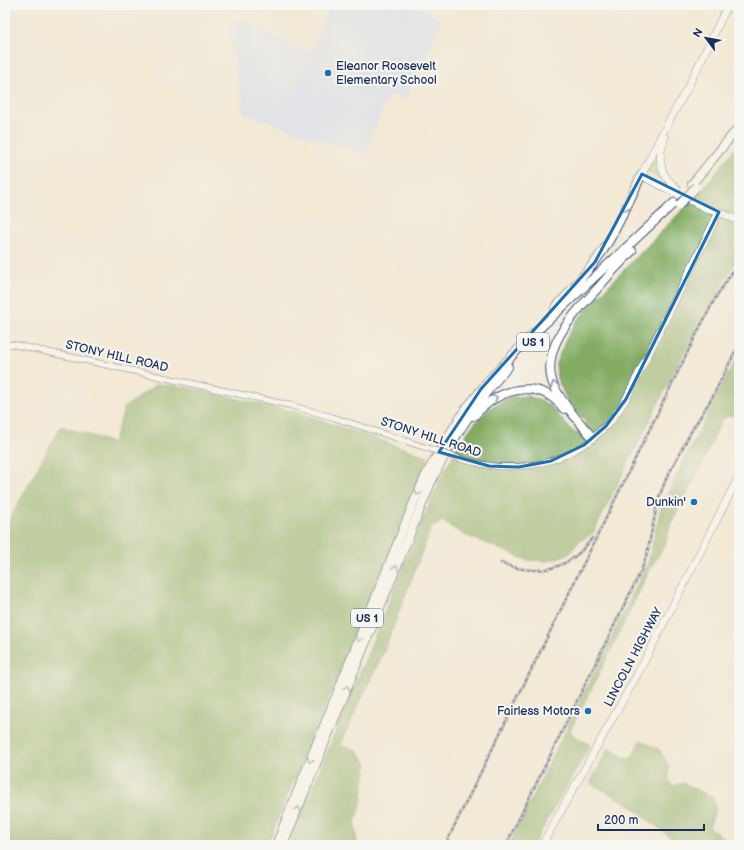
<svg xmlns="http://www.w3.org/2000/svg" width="744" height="850" font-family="'Balsamiq Sans',sans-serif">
<rect width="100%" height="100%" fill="#f6f6f2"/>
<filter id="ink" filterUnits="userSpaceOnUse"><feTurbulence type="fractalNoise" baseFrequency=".025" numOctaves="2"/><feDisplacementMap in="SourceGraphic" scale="8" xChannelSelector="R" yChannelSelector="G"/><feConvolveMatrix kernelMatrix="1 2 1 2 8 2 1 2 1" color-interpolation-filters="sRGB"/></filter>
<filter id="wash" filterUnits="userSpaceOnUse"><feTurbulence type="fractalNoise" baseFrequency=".012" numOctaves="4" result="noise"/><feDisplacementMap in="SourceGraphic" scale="16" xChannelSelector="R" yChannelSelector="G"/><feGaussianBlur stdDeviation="0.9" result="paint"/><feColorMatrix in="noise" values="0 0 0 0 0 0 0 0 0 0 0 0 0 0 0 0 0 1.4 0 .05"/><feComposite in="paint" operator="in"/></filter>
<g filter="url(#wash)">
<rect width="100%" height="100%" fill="#f3e9d6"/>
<path fill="#ccdbfa" d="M330 5H412L443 20 405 100 390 93 363 155 244 113 228 23 245 20 309 54Z"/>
<path fill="#a4c770" stroke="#607b67" d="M658 148 664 178 663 180 647 172Z"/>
<path fill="#83ac62" stroke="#4f6e60" d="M739 143V256L678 364 593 533 579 541 569 554 547 561 527 560 488 544 464 535 443 521 431 528 384 651 340 745 357 750 367 764 361 804 355 823 357 845H289L423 519 443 474 460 443 473 425 490 408 510 397 528 396 550 405 563 421 576 434 586 422 567 400 557 378 556 363 566 339 578 319 613 281 704 188Z
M739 352V416H727L721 421 700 469 670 525 665 545 651 567 612 648 570 731 572 734 590 745 533 845H509L648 563 661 507Z
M157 384 185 387 300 413 429 457 267 845H5V527L61 426 113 443 125 407Z
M640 740 660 750 669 767V782L672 786 683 783 713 798 716 809 709 827 729 842 739 845H683L670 837 627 803 590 783 609 748 626 759 632 758Z"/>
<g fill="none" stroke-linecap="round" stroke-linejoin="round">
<path stroke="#58b5d6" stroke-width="1" d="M571 761 579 766
M591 774 620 787 650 811 676 829 706 845"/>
</g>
</g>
<g filter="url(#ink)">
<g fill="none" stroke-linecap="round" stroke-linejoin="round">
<defs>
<path id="minor" d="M5 344 16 345 289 405 332 417 427 448
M461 459C505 473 551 469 590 441"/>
<path id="major" d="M665 138C656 158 660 176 677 188
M642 174 662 134 688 87 728 5
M642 174 648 179 710 210 719 212 739 221
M590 441 611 421 626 399 719 212
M542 845 642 666 739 476"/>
<path id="highway" d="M692 184 739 127
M555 308C572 289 590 270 604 249 619 225 630 199 642 174
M474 416C498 389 538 376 564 409
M593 438C581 424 558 399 552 381 542 345 575 313 597 289 608 276 620 263 632 251
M276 845 414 502 425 477 444 443 465 410 490 379 526 341 674 203
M283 845 432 480C452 439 477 401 508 367"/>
</defs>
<use href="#minor" stroke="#3b4b70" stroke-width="7"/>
<use href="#major" stroke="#3b4b70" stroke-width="8"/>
<use href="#highway" stroke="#3b4b70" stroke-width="10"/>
<use href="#minor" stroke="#fff" stroke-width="5.5"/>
<use href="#major" stroke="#fff" stroke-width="7"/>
<use href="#highway" stroke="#fff" stroke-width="8"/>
<defs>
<path id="rail" d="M501 563C536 577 569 571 592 538
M445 845 699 329 716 297 739 262
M506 845 641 571 647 554 658 500 666 479 692 430 713 396 739 344"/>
</defs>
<use href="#rail" stroke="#1b2f5e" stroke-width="2.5"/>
<use href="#rail" stroke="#f6f6f2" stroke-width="1" stroke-dasharray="3" stroke-linecap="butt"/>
<defs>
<path id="minor-bridge" d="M427 448 461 459"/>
<path id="highway-bridge" d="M679 205 696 187"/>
</defs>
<use href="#minor-bridge" stroke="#3b4b70" stroke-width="7" stroke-linecap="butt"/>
<use href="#highway-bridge" stroke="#3b4b70" stroke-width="10" stroke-linecap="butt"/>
<use href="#minor-bridge" stroke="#fff" stroke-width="5.5"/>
<use href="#highway-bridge" stroke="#fff" stroke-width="8"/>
</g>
<defs><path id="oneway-chevron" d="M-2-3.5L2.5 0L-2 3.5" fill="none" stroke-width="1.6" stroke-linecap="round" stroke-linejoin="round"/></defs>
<g stroke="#8d97ae">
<use href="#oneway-chevron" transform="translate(625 209) rotate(116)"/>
<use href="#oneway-chevron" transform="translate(554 384) rotate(-110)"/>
<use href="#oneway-chevron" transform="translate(495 398) rotate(-31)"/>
<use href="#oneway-chevron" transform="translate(418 493) rotate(114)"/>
<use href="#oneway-chevron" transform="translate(396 568) rotate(-68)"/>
<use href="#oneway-chevron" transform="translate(359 639) rotate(112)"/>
<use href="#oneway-chevron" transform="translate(347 688) rotate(-68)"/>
<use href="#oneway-chevron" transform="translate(310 760) rotate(112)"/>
<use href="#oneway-chevron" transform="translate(298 809) rotate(-68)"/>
</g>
</g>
<path d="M0 0H744V850H0ZM642 174 719 212 626 399 606 426 584 445 551 461 519 467 489 466 439 452 481 389 595 262Z" fill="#f3e9d6" fill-opacity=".55" fill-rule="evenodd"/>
<path fill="none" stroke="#1f6fb2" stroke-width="3" stroke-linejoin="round" d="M642 174 719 212 626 399 606 426 584 445 551 461 519 467 489 466 439 452 481 389 595 262Z"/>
<g fill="#1f6fb2" stroke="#f6f6f2" stroke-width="1.5">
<circle cx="328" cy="73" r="4"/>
<circle cx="694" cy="502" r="4"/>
<circle cx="588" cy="711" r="4"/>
</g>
<g text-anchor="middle" stroke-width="4" stroke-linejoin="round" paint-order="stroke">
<g fill="#f6f6f2" stroke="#5d6b8a" stroke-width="1">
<rect x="517" y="333" width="32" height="18" rx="3"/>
<rect x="351" y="609" width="32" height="18" rx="3"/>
</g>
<g font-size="11" font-weight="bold" fill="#1b2f5e">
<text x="533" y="346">US 1</text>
<text x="367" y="622">US 1</text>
</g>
<g font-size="12" fill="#1b2f5e" stroke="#f6f6f2" text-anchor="end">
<text x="336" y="70" text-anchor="start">Eleanor Roosevelt<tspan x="336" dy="14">Elementary School</tspan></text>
<text x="686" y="506">Dunkin'</text>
<text x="580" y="715">Fairless Motors</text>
</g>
<g font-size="12" fill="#1b2f5e" stroke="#f6f6f2">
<text transform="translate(117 356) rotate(13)" y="4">STONY HILL ROAD</text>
<text transform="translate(431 437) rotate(18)" y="4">STONY HILL ROAD</text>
<text transform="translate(633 657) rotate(-62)" y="4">LINCOLN HIGHWAY</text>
</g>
</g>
<rect width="744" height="850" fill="none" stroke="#f6f6f2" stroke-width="20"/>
<g transform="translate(706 38) rotate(302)" stroke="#f6f6f2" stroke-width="3" paint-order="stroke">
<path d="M0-3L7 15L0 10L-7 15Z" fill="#1b2f5e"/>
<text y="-6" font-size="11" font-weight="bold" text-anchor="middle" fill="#1b2f5e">N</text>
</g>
<path d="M598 824v6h106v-6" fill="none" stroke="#1b2f5e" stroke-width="2"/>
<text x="604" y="824" font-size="12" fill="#1b2f5e" stroke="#f6f6f2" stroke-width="3" paint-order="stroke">200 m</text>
</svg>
